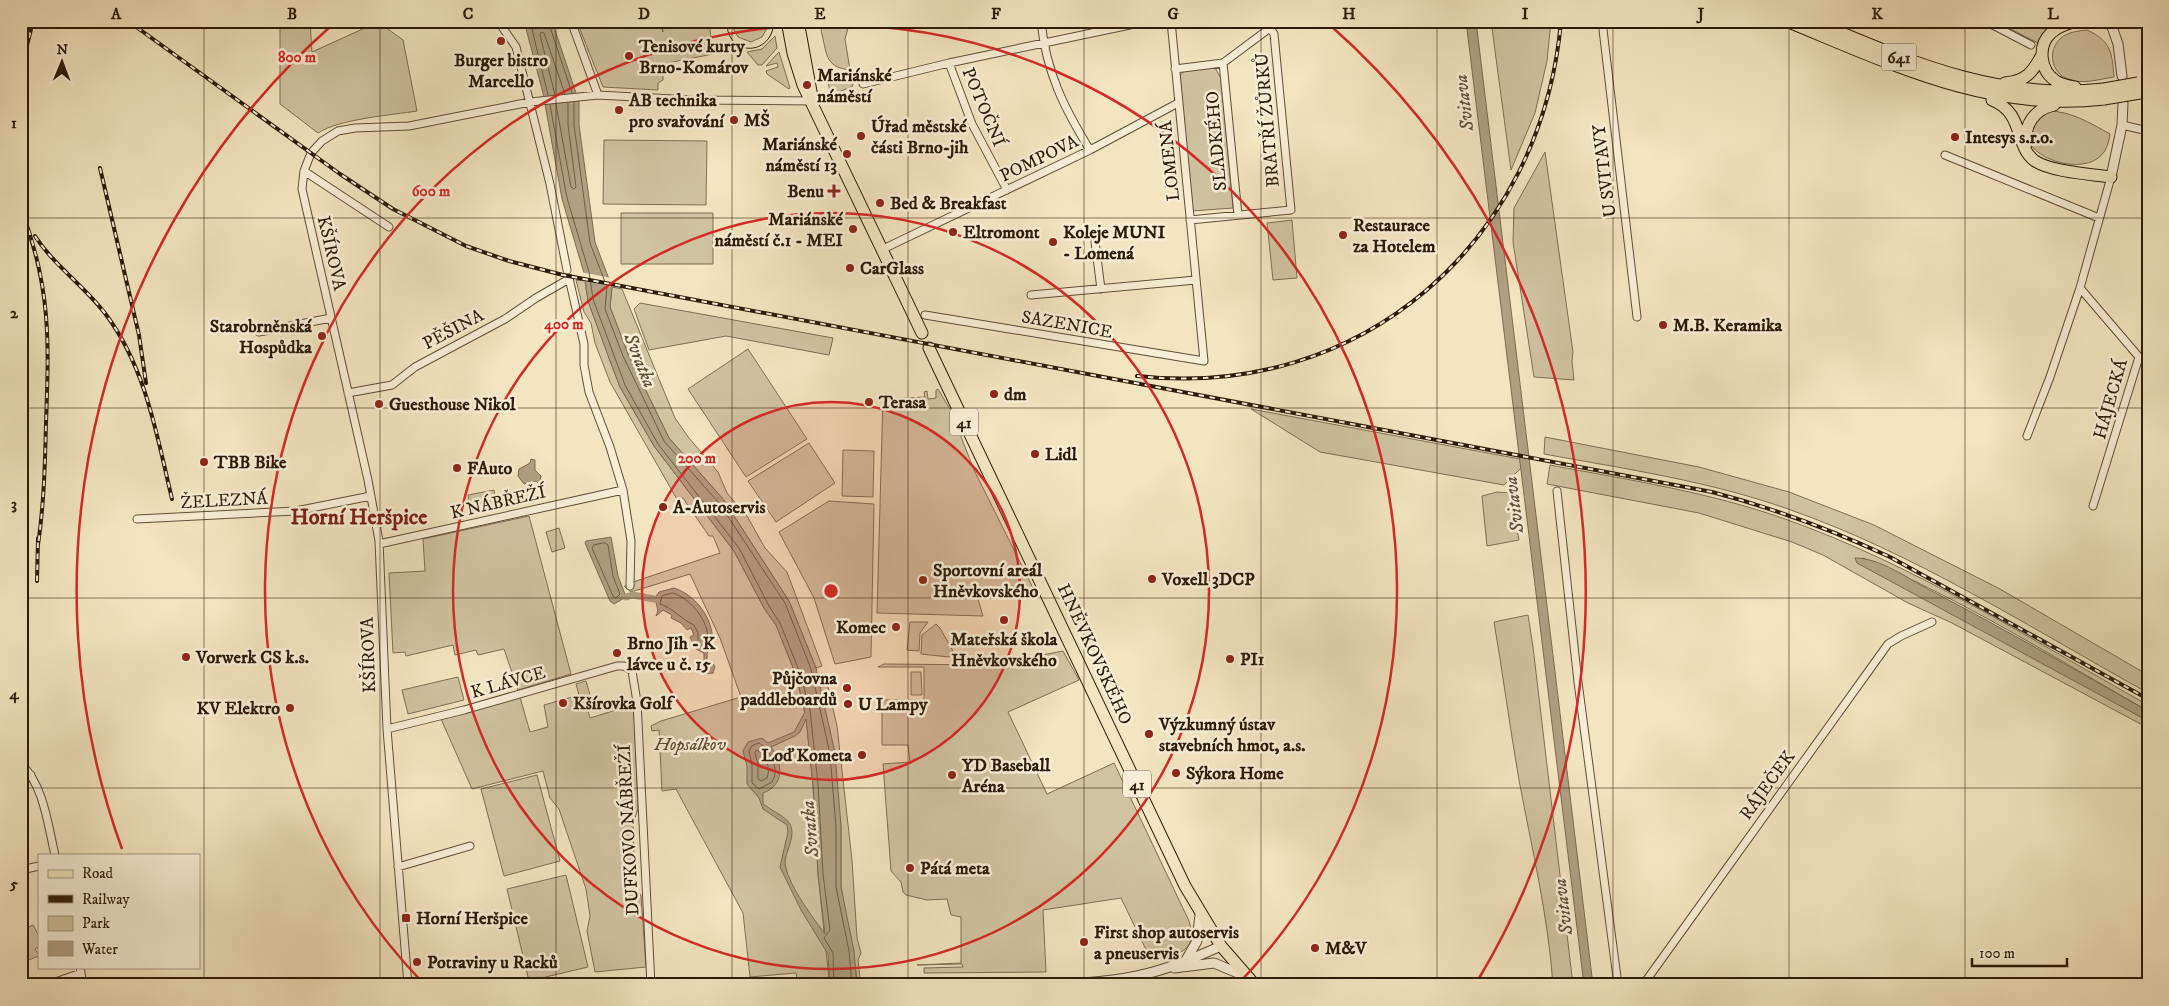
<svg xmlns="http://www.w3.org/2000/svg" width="2169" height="1006" font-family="'IM FELL DW Pica',serif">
<rect width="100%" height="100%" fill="#f2e5bf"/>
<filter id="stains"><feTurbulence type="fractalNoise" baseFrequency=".004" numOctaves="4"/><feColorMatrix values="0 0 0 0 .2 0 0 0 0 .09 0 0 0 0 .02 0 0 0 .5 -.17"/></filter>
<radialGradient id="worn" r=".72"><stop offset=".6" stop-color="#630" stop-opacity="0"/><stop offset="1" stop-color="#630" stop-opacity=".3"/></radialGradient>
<path fill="#d0c3a0" stroke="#7e6f54" d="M280 21H310L312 52 378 22 403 40 417 111C392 115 339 119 318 133L280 104Z
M599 21H660L663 32 661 21H705L688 26 709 21 713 54 668 63 669 71 663 73V80L658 83V90L603 87 579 27Z
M733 21H771L762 37 751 42 738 37 733 28Z
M826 21H850L845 39 850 70C824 67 827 53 821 30Z
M1491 21H1551L1547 61 1535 113 1511 170Z
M1995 21H2061L2047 28 2038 43Z
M2087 30C2111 41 2112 52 2114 77 2100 79 2082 85 2068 79 2051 73 2047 50 2061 38 2068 32 2078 31 2087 30Z
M775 36 777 48 762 65H758L747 52 762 49Z
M779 52 790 88 789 89 767 74 766 71 778 67 777 63 766 66Z
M1215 68 1221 78 1233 208 1192 211 1180 76 1184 71Z
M834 72 850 73 853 86 839 92 831 100 828 80Z
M2048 111C2071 111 2090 123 2110 134 2109 140 2108 146 2104 152 2089 174 2044 164 2030 144L2032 123Z
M604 140 707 141 706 205 603 204Z
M1545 152 1573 352 1572 361 1574 380 1534 377 1513 242 1514 208Z
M621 213H713V264H621Z
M1292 220 1297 278 1273 280 1267 223Z
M576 280 585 281 588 301 620 387 654 446 734 551 764 608 776 625 796 675 806 718 813 785 818 874 829 979 797 980 796 973 750 977 743 913 676 789 662 791 659 730 652 731 651 726 661 721 741 697 720 638 690 574 631 592 624 586 634 587 633 582 720 553 713 536H709L683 498 678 501 610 382 595 343 591 323 584 312Z
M612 287 622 289 675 418 689 438 718 472 727 493 747 516 765 548 787 572 822 666 816 668 789 601 723 499 669 438 628 354 610 307Z
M640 303 833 338 829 355 726 336 649 350 634 309Z
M748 349 807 439 746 477 688 389Z
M938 389 951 411 974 470 1034 590 978 599 983 616 877 613 883 397 886 393 887 399 925 397 924 392 927 391 928 399 936 398V390Z
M1251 409 1520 459 1521 468 1504 485 1320 452Z
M1545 437 1699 467 1789 492 1874 525 2000 589 2148 675V693C2031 628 1914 553 1788 509 1709 481 1626 469 1544 454Z
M809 443 835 483 776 522 748 481Z
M843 450 874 451 873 497 842 496Z
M1550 465C1629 480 1709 492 1785 519 1913 564 2030 639 2148 705V711C2055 658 1962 599 1863 558L2148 721V728L1952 623 1908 603 1823 555 1792 542 1699 513 1547 484Z
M494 490 497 507 471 512 468 495Z
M1497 492 1510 493 1519 540 1487 546 1482 496Z
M829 501 874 504 871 657 835 664 814 598 779 532Z
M529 516 571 674 518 690 504 649 478 655 476 650 455 655 453 645 406 656 405 652 393 653 389 573 425 571 423 539Z
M559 528 565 548 552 552 546 532Z
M1528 615 1533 647 1573 985H1553C1548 914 1532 850 1519 780 1510 728 1503 675 1494 622Z
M910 622H928L920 633 919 651 907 650Z
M936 624 940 628 953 651 949 657 921 654 922 635Z
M1063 651 1079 680 1008 712 1047 794 1114 763 1189 921C1199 953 1176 955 1151 960L1121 898 1043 910 1046 972 924 973V968L963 967 962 964 917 965 961 963V917L951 915 947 899 927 900 906 895 903 892 901 882 891 871 883 764 910 762 908 745H882V700H924V667H878L884 664 990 665Z
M911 672H921L922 695H911Z
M817 674H825L837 726 852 860 857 938 861 953 858 960 860 978H857L841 887V826Z
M458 677 464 700 408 714 402 690Z
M586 681 590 695 584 697 590 718 629 706 634 708 638 809 633 824 635 890 641 895 646 967 595 972 587 931 590 916 586 889 559 809 550 798 543 771 472 789 441 719 520 697 530 732 548 727 544 705 579 695 576 684Z
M537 775 560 861 504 876 481 789Z
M566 875 588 967 529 981 507 889Z
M33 925 39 936V947L35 949 39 956 21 963V930Z"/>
<path fill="#afa081" stroke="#7b6b51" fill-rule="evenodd" d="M524 21H552L579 102V125L595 242 612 287 610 307 628 354 669 438 723 499 789 601 816 668 835 753 841 826V887L854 951 857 985H830L828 954 801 910 780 867 788 832 787 825 763 809 759 798 747 784V766L743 751 748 742 762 738 768 743 794 732 805 712 796 675 776 625 764 608 734 551 654 446 620 387 610 361 588 301 584 273 562 199 543 93ZM806 719 813 785 818 874 825 934C813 918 790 887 786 868 784 862 786 856 788 850 799 820 786 820 763 804V793C785 785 783 763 771 747L795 736 800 732Z
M1466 21H1476L1593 985H1584Z
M531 459 535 460V470L541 476 539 484 536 481 524 484 518 476 519 469 530 463Z
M611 537 618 576 626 597 614 604 610 601 585 543 586 541Z
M1855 558C1880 558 1907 578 1928 589 2003 628 2075 670 2148 711V721L1857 563Z
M674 588C698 596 716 622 712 648L707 653V664H713L715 666 713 673 703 674 699 671 704 665V653L696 649 690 637 694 635 691 628 687 630 681 623 671 618 672 615 663 610 656 616 658 611 655 598 659 592Z"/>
<path fill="#f2e5bf" d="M581 272 611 278 614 287 583 281Z"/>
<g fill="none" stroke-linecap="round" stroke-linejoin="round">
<path stroke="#6e5e44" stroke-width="1" d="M530 21 548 95
M548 21 572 93
M555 95 540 35 541 32 544 33 565 94
M574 102V125L590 243 607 287 605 309 623 356 664 441 719 503 785 603 811 669 830 754 836 827V887L849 951 852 985
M556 104 571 187 574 189 576 187 568 125V103
M550 105 567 198 589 272 593 299 625 385 658 444 739 548 769 606 780 623 800 673 810 710 818 784 823 874 830 930 824 938 833 953 834 985
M605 543 608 545 613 576 620 594 616 598 613 596 592 548 594 545Z
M673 593C692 599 714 626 706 647H702L698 642V633L694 625C682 620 673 608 660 604L662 596Z
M759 743C771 750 780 770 772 782L759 789 752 783V765L749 751 752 746Z
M757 750C766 755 771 768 767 778L761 781 758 779V764L755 753Z"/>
<path stroke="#afa081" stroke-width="7" d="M626 597 633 595 654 599"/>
<defs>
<path id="minor" d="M498 21 516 47 550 184 567 270
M571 21 598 95
M1041 21C1046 72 1064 108 1090 150
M1602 21 1637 317
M1985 21 2031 45
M572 23 581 21
M949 63 972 124 1007 190
M1223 63 1238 215
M1175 69 1223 63 1270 28 1274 34 1291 210 1190 220
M863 84 949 63 1149 21
M2122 125 2148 131
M1945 155 2099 218
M304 171 389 227
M1095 242 1101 289
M883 249 1090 150 1178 103
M569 278 584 344V365L589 392 610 447 623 490 631 541 630 586
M2080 288 2139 357 2093 506
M1031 295 1196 280
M925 315 1204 361 1171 21
M259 332 331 318
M348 393 392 385 415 367 505 319 536 298 569 279
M2027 436 2050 377 2080 288 2111 177
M1557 491 1578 682 1618 985
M137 519 296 511 371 496
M379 544 623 490
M387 729 464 710 617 666H624L632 671 637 702 651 985
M21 764C44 785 48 826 55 855
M21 780 31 775
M398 867 470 846
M21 870 39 866
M80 967 83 985
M47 985 81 973
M408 985 387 729 379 541 368 480 302 189 304 171 311 153 322 141 338 131 355 128 409 126 530 102 598 95 692 100 812 101
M1643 985 1888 644 1901 636 1932 622"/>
<path id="tertiary" d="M2110 21 2118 44 2122 76
M2111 177 2122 125 2123 103
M1186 960 1197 941 1200 915
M1174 968 1214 963 1245 976
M1021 985C1060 984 1099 984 1137 976 1166 970 1194 958 1221 946"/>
<path id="primary" d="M787 21 793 53 803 85 922 333
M798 21 812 97
M929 348 1185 886 1221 946 1255 985"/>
<path id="trunk" d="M1786 21C1889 63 1989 113 2104 99
M1813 21C1909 61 1997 101 2104 89
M2005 83C2026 81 2032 73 2042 55
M2075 87C2069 86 2062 85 2056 81 2040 71 2037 46 2051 33 2058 26 2067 24 2076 21
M1992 100C2025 113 2014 146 2035 161 2052 172 2090 174 2111 177
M2026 144C2024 124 2035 109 2054 105"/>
</defs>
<use href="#minor" stroke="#5e4e36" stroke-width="9"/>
<use href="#tertiary" stroke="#5e4e36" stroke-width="11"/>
<use href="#primary" stroke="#2c1b08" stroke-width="13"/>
<use href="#trunk" stroke="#2c1b08" stroke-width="13"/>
<use href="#minor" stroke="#f7eed5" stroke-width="7"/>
<use href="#tertiary" stroke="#f7eed5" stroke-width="9"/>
<use href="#primary" stroke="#f2e5bf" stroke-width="11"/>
<use href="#trunk" stroke="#f2e5bf" stroke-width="11"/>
<path stroke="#2c1b08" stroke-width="1" d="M727 21C725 57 773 58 774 21"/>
<defs>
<path id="rail" d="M128 21 340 174 393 209 466 246 509 261 563 275 1712 492C1773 508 1832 530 1890 557L2148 699
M21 22 22 21
M21 70 33 21
M100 168 139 335 146 383
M21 209C51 287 49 341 46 423 45 464 44 504 38 545
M35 236C55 267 86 287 107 316 146 369 157 436 172 499
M1137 376C1361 401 1542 242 1561 21
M37 581 38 538"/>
</defs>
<use href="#rail" stroke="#2c1b08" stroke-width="4"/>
<use href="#rail" stroke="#f7eed5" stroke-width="2" stroke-dasharray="5.5" stroke-linecap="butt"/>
<defs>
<path id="trunk-bridge" d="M2104 89 2138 83
M2104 99 2140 93"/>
</defs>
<use href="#trunk-bridge" stroke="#2c1b08" stroke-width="13" stroke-linecap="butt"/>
<use href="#trunk-bridge" stroke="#f2e5bf" stroke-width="11"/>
</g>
<path fill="none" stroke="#2c1b08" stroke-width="1" stroke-opacity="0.55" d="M204 21V985M380 21V985M556 21V985M732 21V985M908 21V985M1084 21V985M1261 21V985M1437 21V985M1613 21V985M1789 21V985M1965 21V985M21 218H2148M21 408H2148M21 598H2148M21 788H2148"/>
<circle cx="831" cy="591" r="189" fill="#d62828" fill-opacity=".12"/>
<g fill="none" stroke="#d62828" stroke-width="2.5">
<circle cx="831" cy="591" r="189"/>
<circle cx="831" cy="591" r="378"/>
<path d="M424 984A566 566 0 1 1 1238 984"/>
<path d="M122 849A755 755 0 0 1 331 26M1331 26A755 755 0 0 1 1478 980"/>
</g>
<g fill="#8f2418" stroke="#f7eed5" stroke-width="2">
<circle cx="501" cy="41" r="5"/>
<circle cx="629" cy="56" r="5"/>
<circle cx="807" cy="85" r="5"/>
<circle cx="619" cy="110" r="5"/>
<circle cx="734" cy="120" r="5"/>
<circle cx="861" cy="136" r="5"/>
<circle cx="1955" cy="137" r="5"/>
<circle cx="847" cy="154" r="5"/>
<path d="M831.5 183.5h5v5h5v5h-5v5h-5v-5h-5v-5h5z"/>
<circle cx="880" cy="203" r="5"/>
<circle cx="853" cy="229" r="5"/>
<circle cx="953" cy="232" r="5"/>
<circle cx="1343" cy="235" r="5"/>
<circle cx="1053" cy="242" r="5"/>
<circle cx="850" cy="268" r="5"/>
<circle cx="1663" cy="325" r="5"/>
<circle cx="322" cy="336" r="5"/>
<circle cx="994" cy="394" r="5"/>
<circle cx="869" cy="402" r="5"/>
<circle cx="379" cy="404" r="5"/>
<circle cx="1035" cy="454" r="5"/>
<circle cx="204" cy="462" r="5"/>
<circle cx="457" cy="468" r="5"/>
<circle cx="663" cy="507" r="5"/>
<circle cx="1152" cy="579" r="5"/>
<circle cx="923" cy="580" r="5"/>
<circle cx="1004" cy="620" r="5"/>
<circle cx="896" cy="627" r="5"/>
<circle cx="617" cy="653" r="5"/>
<circle cx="186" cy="657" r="5"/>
<circle cx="1230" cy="659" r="5"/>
<circle cx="847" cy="688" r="5"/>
<circle cx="563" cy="703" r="5"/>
<circle cx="848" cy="704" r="5"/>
<circle cx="290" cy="708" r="5"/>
<circle cx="1149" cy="734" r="5"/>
<circle cx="862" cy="755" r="5"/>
<circle cx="1176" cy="773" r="5"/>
<circle cx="952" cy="775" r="5"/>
<circle cx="910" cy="868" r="5"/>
<rect x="401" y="913" width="10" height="10" rx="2.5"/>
<circle cx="1084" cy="942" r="5"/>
<circle cx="1315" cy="948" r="5"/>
<circle cx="417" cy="962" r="5"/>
</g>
<g text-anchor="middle" stroke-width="5" stroke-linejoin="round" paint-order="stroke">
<g fill="#f7eed5" stroke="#695a46" stroke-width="1">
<rect x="1881.5" y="43.5" width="35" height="27" rx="4"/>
<rect x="950" y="408.5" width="28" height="27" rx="4"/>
<rect x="1123" y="770.5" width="28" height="27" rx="4"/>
</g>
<g font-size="16" font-weight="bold" fill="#2c1b08">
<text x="1899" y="63">641</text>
<text x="964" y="428">41</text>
<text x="1137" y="790">41</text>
</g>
<g font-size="18" font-weight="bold" fill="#2c1b08" stroke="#f7eed5" text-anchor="start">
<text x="639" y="52">Tenisové kurty<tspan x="639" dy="21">Brno-Komárov</tspan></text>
<text x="501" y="66" text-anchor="middle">Burger bistro<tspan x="501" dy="21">Marcello</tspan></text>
<text x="817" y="81">Mariánské<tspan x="817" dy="21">náměstí</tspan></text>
<text x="629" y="106">AB technika<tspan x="629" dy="21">pro svařování</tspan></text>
<text x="744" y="126">MŠ</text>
<text x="871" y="132">Úřad městské<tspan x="871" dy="21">části Brno-jih</tspan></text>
<text x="1965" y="143">Intesys s.r.o.</text>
<text x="837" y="150" text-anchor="end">Mariánské<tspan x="837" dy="21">náměstí 13</tspan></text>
<text x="824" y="197" text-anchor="end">Benu</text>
<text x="890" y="209">Bed &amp; Breakfast</text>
<text x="843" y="225" text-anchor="end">Mariánské<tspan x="843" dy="21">náměstí č.1 - MEI</tspan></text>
<text x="1353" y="231">Restaurace<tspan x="1353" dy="21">za Hotelem</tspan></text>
<text x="963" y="238">Eltromont</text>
<text x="1063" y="238">Koleje MUNI<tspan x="1063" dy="21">- Lomená</tspan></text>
<text x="860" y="274">CarGlass</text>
<text x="1673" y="331">M.B. Keramika</text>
<text x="312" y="332" text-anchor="end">Starobrněnská<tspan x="312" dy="21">Hospůdka</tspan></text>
<text x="1004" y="400">dm</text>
<text x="879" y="408">Terasa</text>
<text x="389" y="410">Guesthouse Nikol</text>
<text x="1045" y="460">Lidl</text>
<text x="214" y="468">TBB Bike</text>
<text x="467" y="474">FAuto</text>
<text x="673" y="513">A-Autoservis</text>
<text x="933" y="576">Sportovní areál<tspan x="933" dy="21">Hněvkovského</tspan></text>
<text x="1162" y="585">Voxell 3DCP</text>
<text x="886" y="633" text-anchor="end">Komec</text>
<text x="1004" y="645" text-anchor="middle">Mateřská škola<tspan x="1004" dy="21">Hněvkovského</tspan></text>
<text x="627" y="649">Brno Jih - K<tspan x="627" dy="21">lávce u č. 15</tspan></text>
<text x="196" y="663">Vorwerk CS k.s.</text>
<text x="1240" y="665">PI1</text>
<text x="837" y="684" text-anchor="end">Půjčovna<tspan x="837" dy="21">paddleboardů</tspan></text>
<text x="573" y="709">Kšírovka Golf</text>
<text x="858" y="710">U Lampy</text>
<text x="280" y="714" text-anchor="end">KV Elektro</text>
<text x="1159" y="730">Výzkumný ústav<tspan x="1159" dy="21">stavebních hmot, a.s.</tspan></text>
<text x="852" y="761" text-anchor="end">Loď Kometa</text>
<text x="962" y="771">YD Baseball<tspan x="962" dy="21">Aréna</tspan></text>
<text x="1186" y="779">Sýkora Home</text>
<text x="920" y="874">Pátá meta</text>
<text x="416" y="924">Horní Heršpice</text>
<text x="1094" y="938">First shop autoservis<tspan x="1094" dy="21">a pneuservis</tspan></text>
<text x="1325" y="954">M&amp;V</text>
<text x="427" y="968">Potraviny u Racků</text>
</g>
<g font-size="18" fill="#2c1b08" stroke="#f7eed5">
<text transform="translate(984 107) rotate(67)" y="6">POTOČNÍ</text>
<text transform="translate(1267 120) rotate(-95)" y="6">BRATŘÍ ŽŮRKŮ</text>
<text transform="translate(1216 141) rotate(-95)" y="6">SLADKÉHO</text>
<text transform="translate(1039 158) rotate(-26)" y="6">POMPOVA</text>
<text transform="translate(1169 161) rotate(-96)" y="6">LOMENÁ</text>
<text transform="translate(1604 171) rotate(-97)" y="6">U SVITAVY</text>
<text transform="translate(332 253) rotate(77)" y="6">KŠÍROVA</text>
<text transform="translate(1067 324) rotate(10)" y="6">SAZENICE</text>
<text transform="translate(453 329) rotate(-28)" y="6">PĚŠINA</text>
<text transform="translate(2110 399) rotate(-74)" y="6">HÁJECKÁ</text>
<text transform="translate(224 500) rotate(-3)" y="6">ŽELEZNÁ</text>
<text transform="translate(498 502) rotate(-13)" y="6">K NÁBŘEŽÍ</text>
<text transform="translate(1095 654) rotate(65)" y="6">HNĚVKOVSKÉHO</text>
<text transform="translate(368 655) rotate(-92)" y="6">KŠÍROVA</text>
<text transform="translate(508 682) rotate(-16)" y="6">K LÁVCE</text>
<text transform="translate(1767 785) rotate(-54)" y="6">RÁJEČEK</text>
<text transform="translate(628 830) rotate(-93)" y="6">DUFKOVO NÁBŘEŽÍ</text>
</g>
<g font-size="18" font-style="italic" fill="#5d4d36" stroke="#f7eed5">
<text x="690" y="750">Hopsálkov</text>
</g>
<g font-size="19" font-style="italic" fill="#605038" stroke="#f7eed5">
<text transform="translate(1463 103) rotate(-97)" y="7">Svitava</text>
<text transform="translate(641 360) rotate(68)" y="7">Svratka</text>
<text transform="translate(1513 505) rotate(-97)" y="7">Svitava</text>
<text transform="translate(809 829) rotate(-95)" y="7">Svratka</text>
<text transform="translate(1562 907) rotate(-97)" y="7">Svitava</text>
</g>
<g font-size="22" font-weight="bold" fill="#7a1f14" stroke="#f7eed5">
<text x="359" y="524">Horní Heršpice</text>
</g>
</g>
<circle cx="831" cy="591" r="8" fill="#d62828" stroke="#f7eed5" stroke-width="2.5"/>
<g font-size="15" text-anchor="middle" font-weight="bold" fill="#d62828" stroke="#f7eed5" stroke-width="5" stroke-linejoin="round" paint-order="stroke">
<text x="297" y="62">800 m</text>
<text x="431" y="196">600 m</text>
<text x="564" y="329">400 m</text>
<text x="697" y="463">200 m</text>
</g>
<rect width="2169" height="1006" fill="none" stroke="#f2e5bf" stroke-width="55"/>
<rect x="38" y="854" width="162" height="115" fill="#f7eed5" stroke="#a69a83"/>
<rect x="48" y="870" width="25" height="8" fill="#f2e5bf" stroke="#a69a83"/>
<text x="82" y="878" font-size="15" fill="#2c1b08">Road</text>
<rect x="48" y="895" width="25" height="8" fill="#2c1b08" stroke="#a69a83"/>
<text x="82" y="904" font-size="15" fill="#2c1b08">Railway</text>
<rect x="48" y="916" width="25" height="15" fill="#d0c3a0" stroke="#a69a83"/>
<text x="82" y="928" font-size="15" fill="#2c1b08">Park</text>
<rect x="48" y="941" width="25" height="15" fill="#afa081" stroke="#a69a83"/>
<text x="82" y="954" font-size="15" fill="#2c1b08">Water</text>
<g transform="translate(62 62) rotate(1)" stroke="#f7eed5" stroke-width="4" paint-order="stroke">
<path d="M0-4L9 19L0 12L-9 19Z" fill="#2c1b08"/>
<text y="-8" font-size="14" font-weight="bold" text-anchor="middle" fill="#2c1b08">N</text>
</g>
<path d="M1972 958v8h95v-8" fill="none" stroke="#2c1b08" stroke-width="2.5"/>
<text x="1979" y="958" font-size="15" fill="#2c1b08" stroke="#f7eed5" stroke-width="4" paint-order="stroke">100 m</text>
<rect x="28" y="28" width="2114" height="950" fill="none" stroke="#2c1b08" stroke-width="2"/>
<g font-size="16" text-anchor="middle" font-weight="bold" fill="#2c1b08">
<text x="116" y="19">A</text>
<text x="292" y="19">B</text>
<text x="468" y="19">C</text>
<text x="644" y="19">D</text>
<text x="820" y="19">E</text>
<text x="996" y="19">F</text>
<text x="1173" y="19">G</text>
<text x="1349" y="19">H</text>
<text x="1525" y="19">I</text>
<text x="1701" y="19">J</text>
<text x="1877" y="19">K</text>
<text x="2053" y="19">L</text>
<text x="14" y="128">1</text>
<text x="14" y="318">2</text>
<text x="14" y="509">3</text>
<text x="14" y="699">4</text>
<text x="14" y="889">5</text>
</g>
<rect width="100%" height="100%" filter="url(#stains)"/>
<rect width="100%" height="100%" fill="url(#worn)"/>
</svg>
